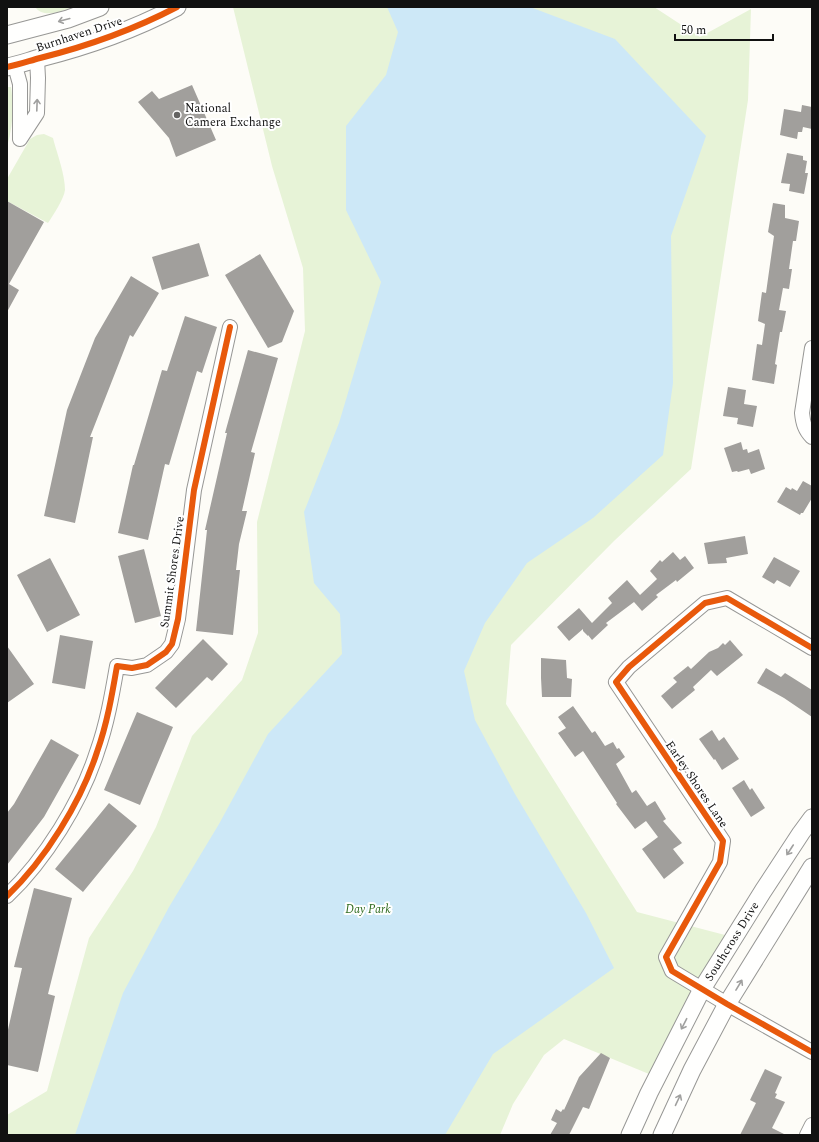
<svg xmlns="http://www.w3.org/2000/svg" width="819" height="1142" font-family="Spectral,serif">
<rect width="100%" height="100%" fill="#fdfcf7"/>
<path fill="#e7f3d7" d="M35 7H73C61 11 44 19 35 7Z
M233 7H654L700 37 751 9 748 100 691 469 614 541 511 645 506 704 637 912 725 935 649 1074 564 1039 544 1055 513 1104 500 1135H7V1115L47 1091 89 938 133 871 156 827 192 736 242 680 258 633 257 522 305 331 303 268 272 166Z
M7 87H11C14 107 13 126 7 147Z
M44 134 53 138 54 142C58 156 65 175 65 190 64 199 53 215 48 223L7 201V179L30 139 37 135Z"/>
<path fill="#cde8f7" d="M387 7H530L615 39 706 136 671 236 673 383 663 455 593 518 527 563 485 623 464 671 475 720 515 794 586 913 614 968 493 1054 445 1135H75L123 993 169 907 219 824 268 734 342 654 340 614 314 583 304 512 339 423 381 282 346 210V126L386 75 398 32Z"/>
<path fill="#a19f9c" d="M192 85 216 140 176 157 169 138 138 102 152 91 159 99Z
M802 105 812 107V129L803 127 802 132H798L797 139 780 135 784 109 801 112Z
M787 153 803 156V160L807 161 805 173H808L804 194 789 191 790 184 781 183Z
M7 201 44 222 9 284 19 290 7 312Z
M773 203 785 205V218L799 221 796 241H793L789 269H792L789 289 783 288 779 310 786 311 782 332H780L775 364 777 365 774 384 752 380 757 344 762 345 765 324 758 321 762 292 766 293 774 236 768 232Z
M199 243 209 276 162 290 152 257Z
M260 254 294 311 282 342 268 348 225 275Z
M131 276 159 293 133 337 130 335 90 437H93L75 523 44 516 67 410 95 338Z
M185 316 217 327 202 373 197 371 169 465 165 464 148 540 118 533 133 465H134L162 370 167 371Z
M248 350 278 358 251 452 255 453 242 511H247L239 544 236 570H240L233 635 196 631 207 530H205L227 433H225Z
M728 387 746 390 744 404 757 406 753 427 737 424 738 418 723 416Z
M741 442 743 450 747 449 748 453 759 449 765 469 751 474 749 469 738 472 737 471 732 472 724 448Z
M803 481 812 486V498L803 513H801L800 515 777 502 786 487 791 490 792 488 797 491Z
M745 536 748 554 726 558 727 563 708 564 704 543Z
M144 549 161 616 135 623 118 556Z
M673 552 680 560 685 556 694 568 677 582 676 580 656 595 658 597 642 611 634 602 606 623 608 625 592 640 588 635V636L583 631V629L569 641 557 627 579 608 592 623 612 603 608 598 627 580 640 595 657 579 650 571 660 560 662 562Z
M774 557 800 571 790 587 777 580 774 584 762 577Z
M50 558 80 615 47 632 17 575Z
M60 635 93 641 85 689 52 683Z
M203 639 228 664 212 681 207 677 176 708 155 688Z
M730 640 743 655 717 676 711 670 693 687 695 690 672 709 661 696 677 682 673 678 688 666 691 669 709 652 718 648 723 643 725 645Z
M7 646 34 684 7 703Z
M541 658 566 660 567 678 572 679 571 697H542L541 678Z
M766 668 781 677 785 673 812 690V717L784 698 757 683Z
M573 706 592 733 595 731 605 746 613 742 617 749 619 748 625 757 616 764 632 793 636 790 647 806 655 801 666 819 663 821 682 843 673 849 684 863 664 879 642 849 658 837 646 821 635 829 616 804 617 803 583 751 575 757 558 733 566 728 558 717Z
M137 712 173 727 140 805 104 790Z
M712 730 719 741 724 737 739 759 722 770 715 759 714 760 699 739Z
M51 739 79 755 44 817 7 865V813L14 804Z
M744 780 750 790 752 788 765 808 751 817 732 788Z
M109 803 137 826 83 892 55 869Z
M34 888 72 898 48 994 55 996 38 1072 7 1065V1034L22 968 14 967Z
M601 1053 610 1058 589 1109 583 1107 569 1135H550L557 1123 551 1120 556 1109 561 1112 563 1109 564 1110 579 1077Z
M765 1069 782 1077 775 1093 777 1094 775 1098 785 1102 772 1128 786 1135H740L756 1103 750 1100Z"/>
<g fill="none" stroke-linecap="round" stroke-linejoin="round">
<defs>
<path id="minor" d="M15 66 20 84V139
M20 139 37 113 38 78 37 59
M812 348 802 413C803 423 805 430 812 437
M812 648 727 598 705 603 629 667 616 682 723 841 720 862 666 957 672 971 727 1004 812 1052
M7 896C45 860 81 802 97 752 107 724 112 695 117 666L132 668 147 665 166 652 172 644 178 619 194 490 230 327
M807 1135 812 1125"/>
<g id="tertiary">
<path d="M7 35 68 19 100 7"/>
<path d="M7 67C18 65 29 61 40 58 88 46 133 30 177 7"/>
<path id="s1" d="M630 1135 649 1093 702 989 763 891 801 833 812 818"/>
<path d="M662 1135 692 1070 727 1004 812 867"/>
</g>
</defs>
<use href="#minor" stroke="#979795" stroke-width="16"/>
<use href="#tertiary" stroke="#979795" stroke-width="19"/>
<use href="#minor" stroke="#fffffe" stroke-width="14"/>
<use href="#tertiary" stroke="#fffffe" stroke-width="17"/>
<defs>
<path id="cycleway" d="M7 67C18 65 29 61 40 58 88 46 133 30 177 7
M812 648 727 598 705 603 629 667 616 682 723 841 720 862 666 957 672 971 727 1004 812 1052
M7 896C45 860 81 802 97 752 107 724 112 695 117 666L132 668 147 665 166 652 172 644 178 619 194 490 230 327"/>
</defs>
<use href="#cycleway" stroke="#fff" stroke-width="8"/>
<use href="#cycleway" stroke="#e8590c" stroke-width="6"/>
</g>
<defs><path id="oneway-shaft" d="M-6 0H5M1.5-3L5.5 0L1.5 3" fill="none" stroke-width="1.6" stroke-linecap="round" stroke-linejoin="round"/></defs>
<g stroke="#a0a09f">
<use href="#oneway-shaft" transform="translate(64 20) rotate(165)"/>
<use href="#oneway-shaft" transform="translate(37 105) rotate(-88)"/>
<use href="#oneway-shaft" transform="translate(790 850) rotate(123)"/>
<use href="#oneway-shaft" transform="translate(739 985) rotate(-59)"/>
<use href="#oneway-shaft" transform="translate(684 1024) rotate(117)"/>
<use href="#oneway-shaft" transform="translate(678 1100) rotate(-65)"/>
</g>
<circle fill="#646362" stroke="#fff" stroke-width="1.5" cx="177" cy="115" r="4"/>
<g text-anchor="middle" stroke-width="4" stroke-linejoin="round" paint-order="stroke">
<g font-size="12" fill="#111" stroke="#fff">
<text transform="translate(79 34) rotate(-18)" y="4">Burnhaven Drive</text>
<text transform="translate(172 572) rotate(-82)" y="4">Summit Shores Drive</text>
<text transform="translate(697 784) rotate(56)" y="4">Earley Shores Lane</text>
<text dy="4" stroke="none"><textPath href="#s1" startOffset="219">Southcross Drive</textPath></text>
</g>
<g font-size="12" fill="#111" stroke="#fff" text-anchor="start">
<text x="185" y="112">National<tspan x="185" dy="14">Camera Exchange</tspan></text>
</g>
<g font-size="12" font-style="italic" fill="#2f6b1f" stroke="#fff">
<text x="368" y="913">Day Park</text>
</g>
</g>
<rect width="819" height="1142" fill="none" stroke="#111111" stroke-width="16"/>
<path d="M675 34v6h98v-6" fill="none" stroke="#111111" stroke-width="2"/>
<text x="681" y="34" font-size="12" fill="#111111" stroke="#ffffff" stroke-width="3" paint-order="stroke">50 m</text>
</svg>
